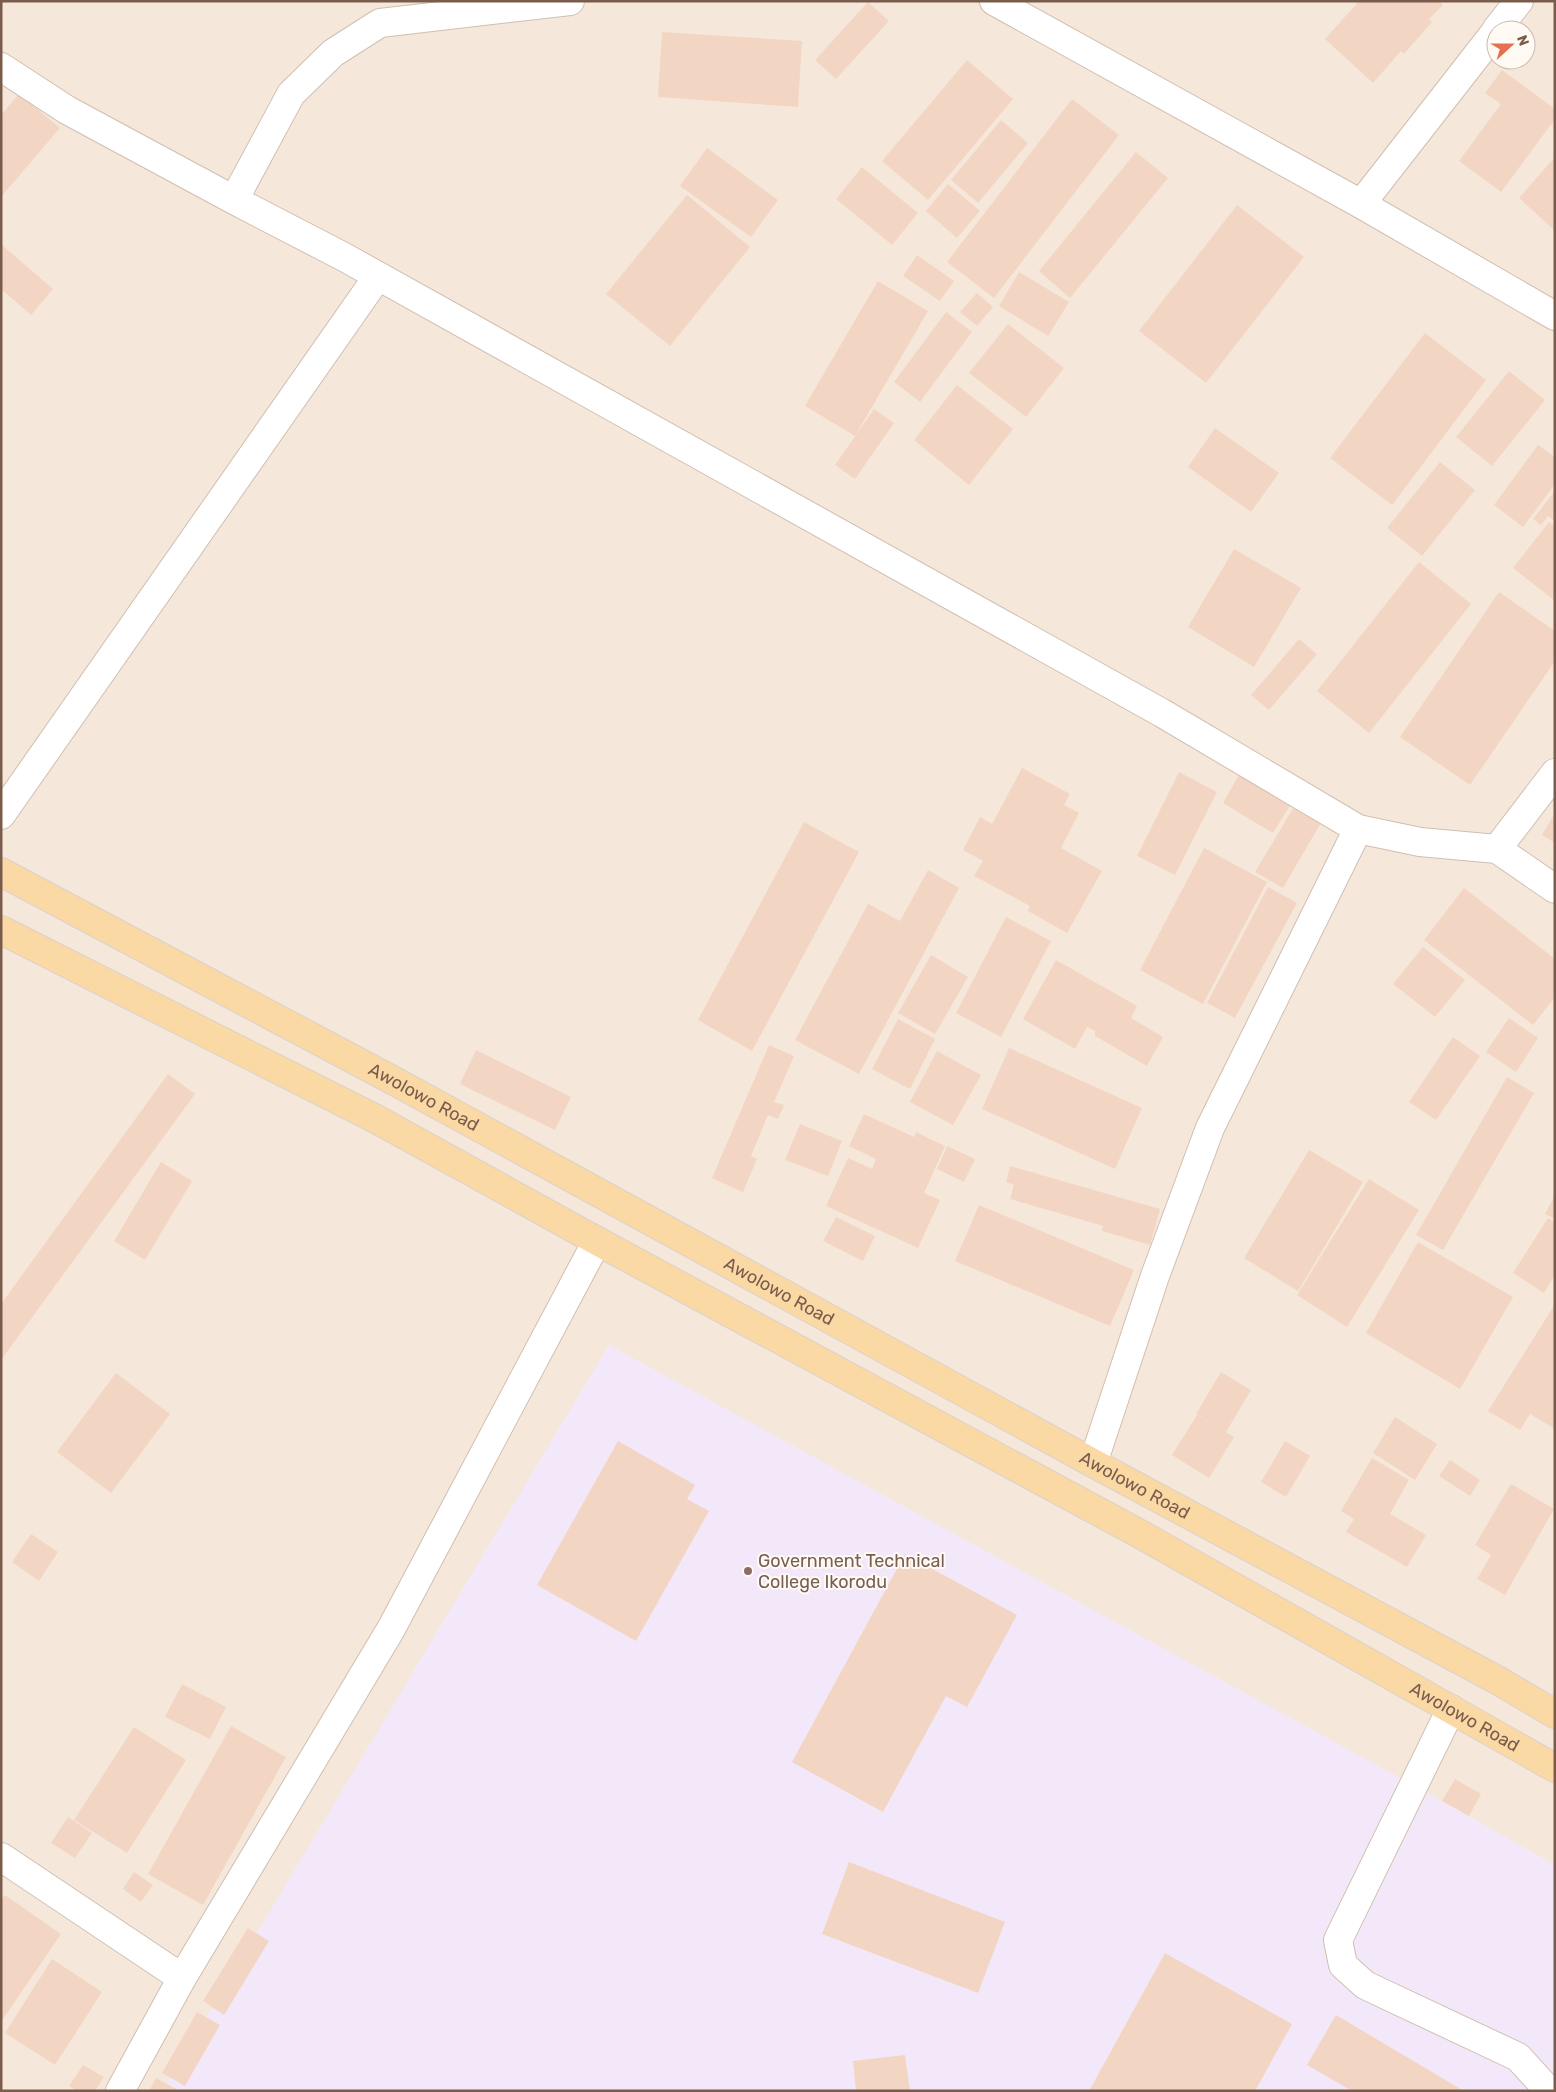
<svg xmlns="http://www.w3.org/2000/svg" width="1556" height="2092" font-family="Rubik,sans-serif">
<rect width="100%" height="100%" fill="#fdf6ec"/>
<path fill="#f5e8da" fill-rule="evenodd" d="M1 1H1555V2091H1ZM1496 30H1526V60H1496Z"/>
<path fill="#f3e8fa" d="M609 1345 1435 1797 1555 1865V2091H162Z"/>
<path fill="#f3d5c3" d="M1359 1H1439L1443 5 1429 19 1432 22 1404 54 1401 51 1373 83 1325 39Z
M868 2 889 21 836 79 815 60Z
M662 32 802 41 798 107 658 97Z
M967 60 1013 99 928 200 882 161Z
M1502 70 1555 109V119L1501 192 1459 161 1501 104 1485 93Z
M19 94 60 128 1 197V115Z
M1072 99 1119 135 994 298 947 262Z
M1001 120 1028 143 978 203 951 180Z
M707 148 778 200 751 237 680 186Z
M1136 152 1168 178 1070 298 1039 271Z
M1555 157V231L1519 198Z
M862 167 918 213 892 245 836 199Z
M948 184 980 211 957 238 926 211Z
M687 195 750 247 670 346 606 294Z
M1237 205 1304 257 1206 383 1139 331Z
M1 244 53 289 31 315 1 289Z
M917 255 954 281 940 301 903 276Z
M1019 272 1069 302 1048 336 999 306Z
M878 281 928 311 855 436 805 406Z
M977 293 993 307 977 326 960 312Z
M946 312 972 332 920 402 894 382Z
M1008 324 1064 368 1026 417 969 373Z
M1425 333 1486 380 1392 505 1330 458Z
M1509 371 1545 400 1492 466 1456 437Z
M957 385 1013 429 969 485 914 440Z
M874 409 894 423 855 479 835 465Z
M1215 428 1279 473 1251 512 1188 467Z
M1538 445 1555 457V484L1523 527 1494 505Z
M1440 462 1475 490 1422 556 1387 528Z
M1555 491V521L1548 516 1541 525 1533 519Z
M1549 522 1555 526V601L1513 568Z
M1234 549 1301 588 1254 667 1188 627Z
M1419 562 1471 604 1369 733 1317 691Z
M1499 592 1555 631V661L1470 785 1400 737Z
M1299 639 1317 654 1269 710 1251 695Z
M1022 768 1070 794 1064 805 1079 813 1061 848 1102 871 1067 933 1028 911 1030 906 974 876 983 861 963 850 980 817 992 824Z
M1179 772 1217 792 1175 875 1137 856Z
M1240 773 1291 804 1273 833 1223 803Z
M1295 805 1322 821 1283 888 1255 872Z
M1555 813V843L1542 835Z
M804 822 859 852 752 1051 698 1020Z
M1204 848 1267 882 1203 1004 1140 970Z
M928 870 959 888 859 1074 795 1040 868 904 900 921Z
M1268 887 1297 903 1235 1018 1207 1003Z
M1464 888 1555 959V997L1533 1025 1424 940Z
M1006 917 1051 941 1001 1037 956 1013Z
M1423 947 1465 980 1435 1017 1393 984Z
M931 955 968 977 935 1034 898 1013Z
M1056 960 1137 1006 1131 1018 1163 1037 1147 1066 1095 1036V1031L1087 1027 1075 1049 1023 1019Z
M1509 1018 1538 1038 1516 1072 1486 1052Z
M898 1019 935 1039 910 1089 872 1069Z
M1453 1037 1480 1056 1436 1120 1409 1102Z
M769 1045 794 1056 774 1102 784 1105 778 1119 768 1115 751 1156 757 1159 743 1192 712 1178Z
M1009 1048 1142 1108 1115 1169 982 1109Z
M476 1050 571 1097 555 1130 460 1084Z
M937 1051 981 1075 953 1125 910 1102Z
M168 1074 195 1094 1 1360V1304Z
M1507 1077 1534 1093 1443 1250 1416 1235Z
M864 1114 914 1137 916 1132 945 1146 924 1193 940 1200 918 1248 826 1206 848 1158 872 1169 876 1159 849 1146Z
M800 1124 842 1141 828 1176 785 1160Z
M947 1146 975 1159 964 1182 937 1169Z
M1309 1150 1363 1182 1298 1291 1244 1258Z
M161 1162 192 1181 145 1260 114 1241Z
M1010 1166 1160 1209 1150 1245 1102 1231 1103 1226 1010 1199 1014 1185 1006 1182Z
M1369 1179 1419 1210 1347 1327 1297 1295Z
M1555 1195V1219L1545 1214Z
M979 1205 1134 1270 1110 1326 955 1261Z
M836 1217 875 1236 863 1261 823 1241Z
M1548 1218 1555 1222V1275L1544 1293 1513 1273Z
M1418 1242 1513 1297 1460 1389 1366 1333Z
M1555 1304V1429L1530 1414 1520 1430 1488 1411Z
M1221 1372 1251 1390 1226 1432 1196 1414Z
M116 1373 170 1414 111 1493 57 1452Z
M1197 1415 1234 1437 1209 1478 1172 1455Z
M1395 1417 1437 1444 1415 1480 1373 1453Z
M618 1441 695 1485 687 1499 709 1511 636 1641 537 1585Z
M1285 1441 1310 1456 1286 1497 1261 1482Z
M1372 1458 1409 1480 1390 1514 1426 1535 1407 1567 1346 1532 1354 1519 1341 1511Z
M1450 1460 1480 1480 1470 1496 1439 1476Z
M1511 1484 1554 1509 1505 1595 1477 1579 1491 1555 1475 1545Z
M31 1534 58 1552 39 1581 12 1562Z
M905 1554 1017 1615 967 1707 946 1696 883 1812 792 1762Z
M182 1684 226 1707 210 1739 165 1717Z
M231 1726 286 1757 203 1905 148 1874Z
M134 1727 186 1760 127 1853 74 1820Z
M1455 1779 1481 1794 1469 1816 1442 1801Z
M68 1817 92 1833 75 1858 51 1843Z
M849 1862 1005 1922 978 1993 822 1934Z
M134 1872 153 1885 141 1902 123 1889Z
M5 1895 61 1934 1 2022V1900Z
M248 1928 269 1941 224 2015 203 2001Z
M1165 1953 1292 2024 1255 2091H1089Z
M52 1959 102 1992 55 2065 5 2033Z
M197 2012 220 2025 185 2086 162 2073Z
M1336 2015 1464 2091H1352L1307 2065Z
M905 2055 910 2091H856L853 2061Z
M83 2065 104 2077 95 2091H77L69 2086Z
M156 2078 180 2091H149Z"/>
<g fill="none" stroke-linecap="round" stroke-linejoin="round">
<defs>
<path id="minor" d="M994 1 1361 204 1555 316
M1496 30 1519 1
M1 67 67 110 234 200 344 257 1162 713 1358 829 1420 842 1497 849 1555 889
M234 200 291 94 333 53 380 23 570 1
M1361 204 1496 31
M1 815 378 276
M1497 849 1555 773
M1093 1463 1155 1276 1210 1128 1358 829
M1451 1709 1338 1940 1343 1965 1365 1985 1518 2057 1549 2091
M1 1857 182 1978
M120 2091 182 1978 391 1629 597 1241"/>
<g id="major">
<path id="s1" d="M1 872 398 1083 1093 1463 1499 1681 1555 1714"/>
<path id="s2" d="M1 930 376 1119 597 1241 1140 1534 1555 1768"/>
</g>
</defs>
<use href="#minor" stroke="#d1beb0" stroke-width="30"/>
<use href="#major" stroke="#dad1cd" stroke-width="30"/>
<use href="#minor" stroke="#fff" stroke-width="28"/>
<use href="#major" stroke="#fbd9a5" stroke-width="28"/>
</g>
<circle fill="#8d6e63" stroke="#fffaf3" stroke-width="2" cx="748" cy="1571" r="5"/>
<g text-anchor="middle" stroke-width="4" stroke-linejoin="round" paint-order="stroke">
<g font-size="18" fill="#7a5c4d" stroke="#fffaf3">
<text dy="6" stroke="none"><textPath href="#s1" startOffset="479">Awolowo Road</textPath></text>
<text dy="6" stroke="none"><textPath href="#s1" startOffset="884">Awolowo Road</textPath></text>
<text dy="6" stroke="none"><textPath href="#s1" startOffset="1289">Awolowo Road</textPath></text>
<text dy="6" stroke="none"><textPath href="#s2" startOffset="1662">Awolowo Road</textPath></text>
</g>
<g font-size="18" fill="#785e54" stroke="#fffaf3" text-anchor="start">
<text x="758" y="1567">Government Technical<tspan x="758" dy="21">College Ikorodu</tspan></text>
</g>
</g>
<rect width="1556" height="2092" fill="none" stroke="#7a5c4d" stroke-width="5"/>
<g transform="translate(1511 45) rotate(69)"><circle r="24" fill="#fffaf3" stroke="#cabbb1"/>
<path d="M0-4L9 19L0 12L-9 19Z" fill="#e76f51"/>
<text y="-8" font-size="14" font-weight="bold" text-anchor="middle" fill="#7a5c4d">N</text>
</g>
</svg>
